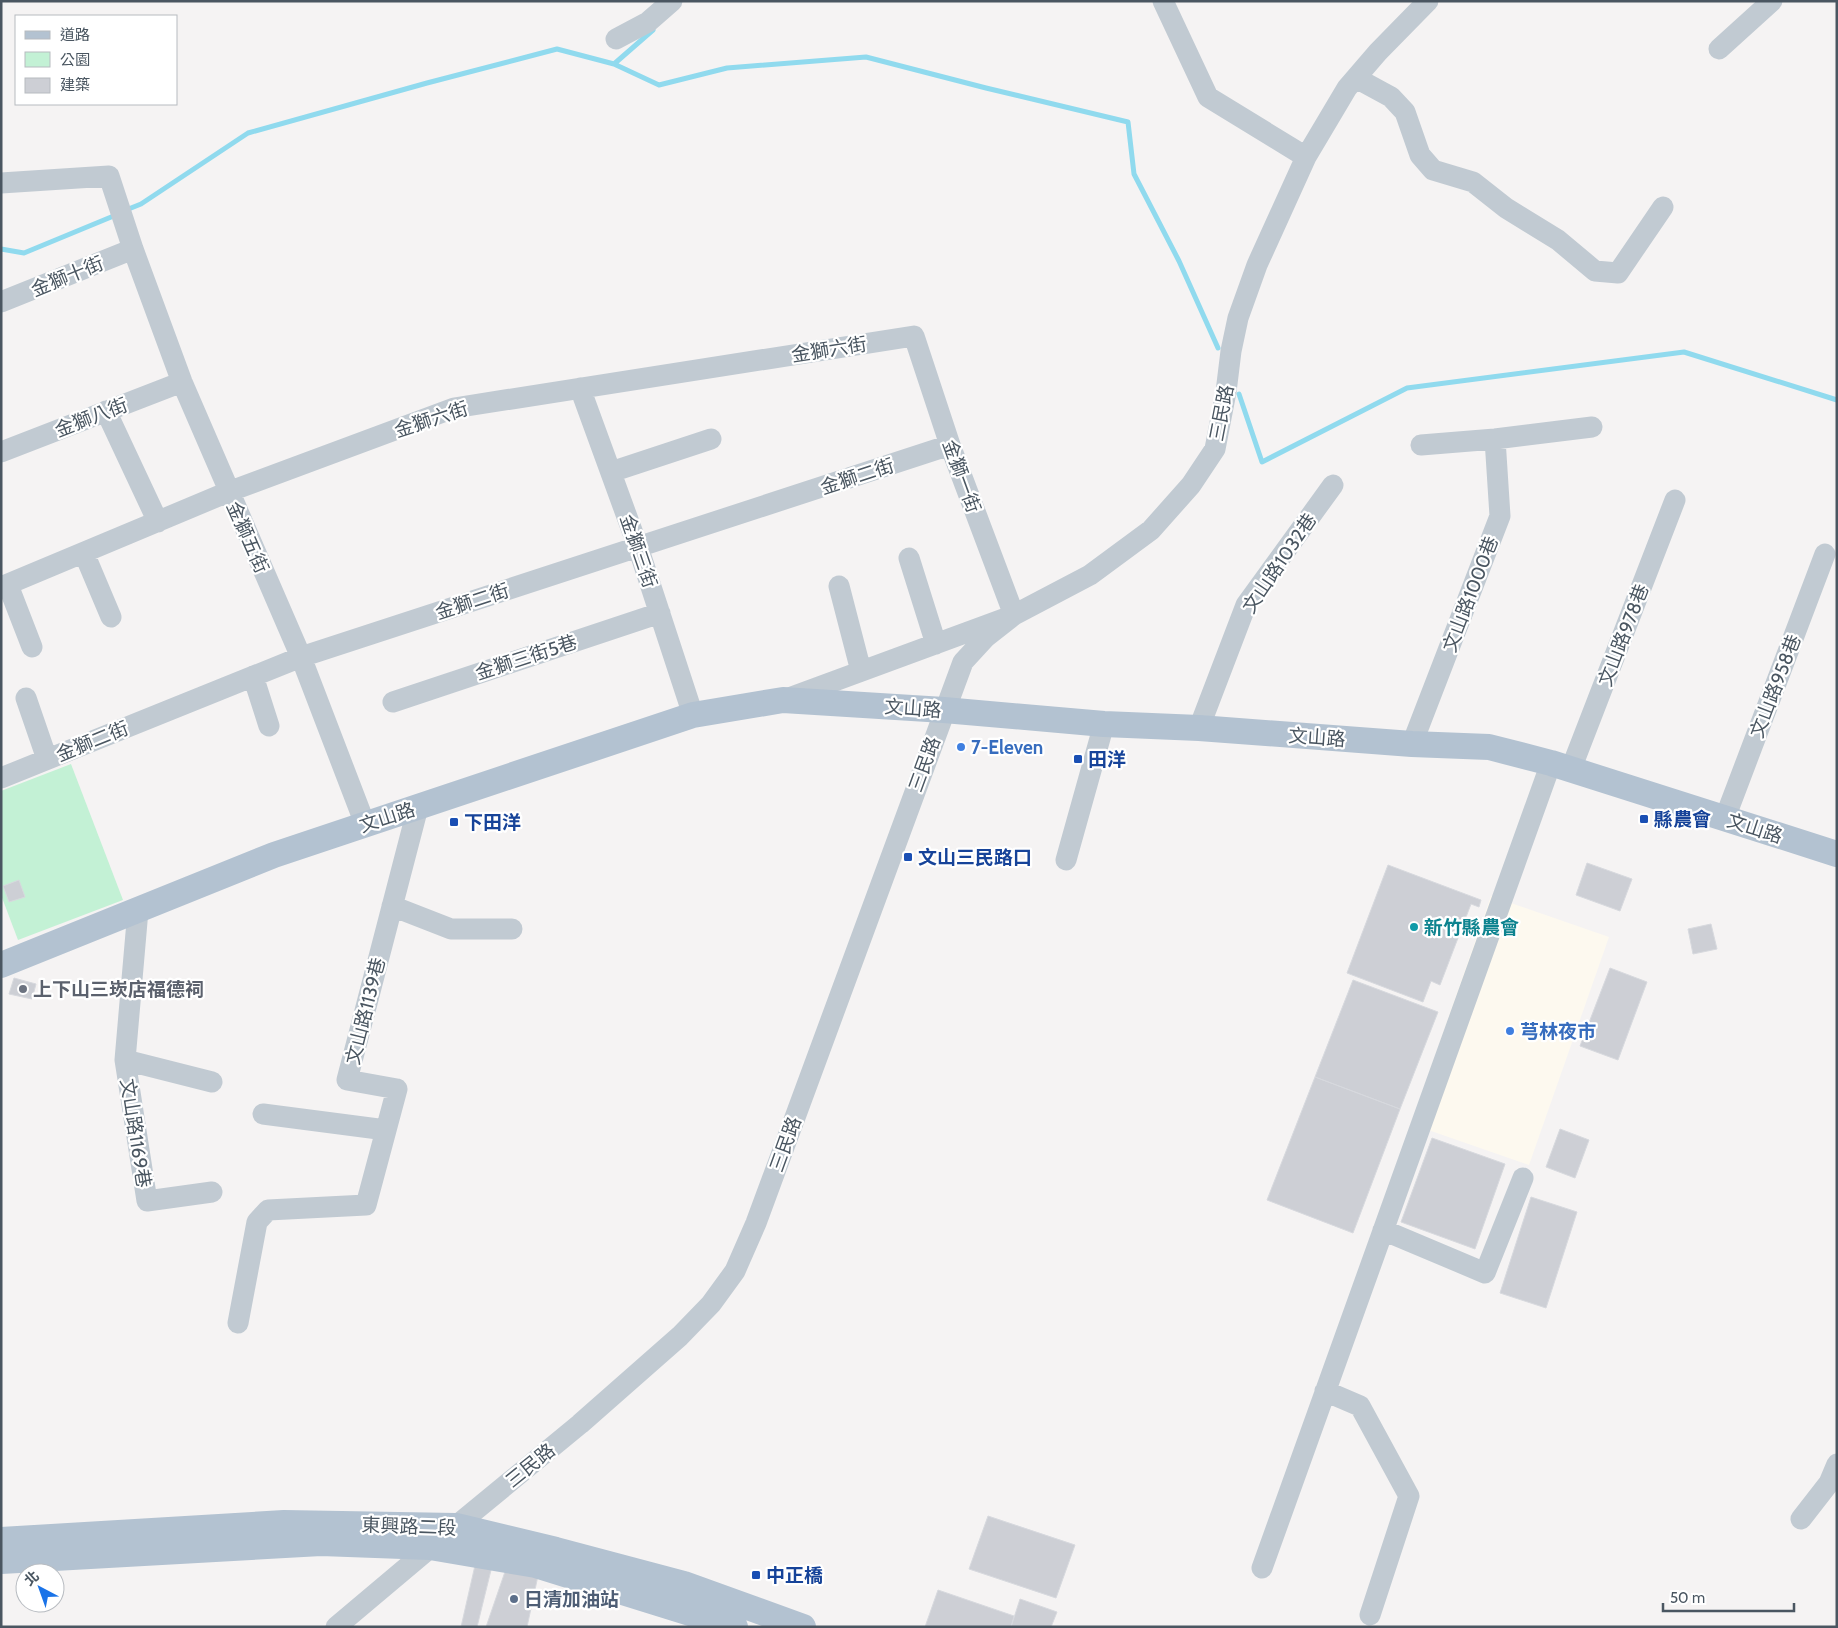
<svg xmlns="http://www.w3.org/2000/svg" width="1838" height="1628" font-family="Cabin,'Noto Sans TC',sans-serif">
<rect width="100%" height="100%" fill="#f5f3f3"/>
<path fill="#fdf9ef" d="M1491 896 1609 937 1529 1165 1411 1124Z"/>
<path fill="#c3f1d5" d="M71 764 123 900 18 940 1 895V791Z"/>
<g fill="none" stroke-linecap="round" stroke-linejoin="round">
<path stroke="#90daee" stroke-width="5" d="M614 64 659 85 727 68 866 57 986 88 1128 122 1134 174 1179 261 1218 348
M126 210 141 204 248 133 427 83 557 49 614 64 653 30
M1 249 24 253 116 215
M1239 394 1262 462 1407 388 1684 352 1837 400"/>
</g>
<path fill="#cdcfd5" stroke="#d7d9de" d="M1587 863 1632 879 1620 911 1576 895Z
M1388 865 1481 900 1479 907 1471 904 1440 985 1431 981 1423 1002 1347 973Z
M19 880 25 897 9 902 3 886Z
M1711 924 1717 949 1693 954 1688 929Z
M1610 968 1647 982 1618 1060 1580 1046Z
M14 978 36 984 32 999 9 994Z
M1353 980 1438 1012 1400 1109 1315 1077Z
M1315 1077 1400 1109 1353 1233 1267 1200Z
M1560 1129 1589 1140 1575 1178 1546 1167Z
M1432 1138 1505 1164 1475 1249 1401 1222Z
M1531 1197 1577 1212 1546 1308 1500 1293Z
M988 1516 1075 1545 1056 1598 969 1569Z
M476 1561 492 1566 477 1627H461Z
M508 1563 539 1571 527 1627H486Z
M938 1590 1014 1616 1011 1627H925Z
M1020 1599 1057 1612 1051 1627H1011Z"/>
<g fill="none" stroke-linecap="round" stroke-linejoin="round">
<path stroke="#c1cad2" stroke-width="21" d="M1163 1 1208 97 1306 157
M616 39 648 22 672 1
M1719 49 1772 1
M1356 78 1391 97 1405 112 1420 155 1433 170 1473 182 1506 208 1558 240 1595 271 1618 273 1663 207
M1 183 109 176 133 249 182 382 301 657 365 824
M1 302 133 249
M580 388 638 547 693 715
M106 411 158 522
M1421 445 1495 439 1592 427
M1 452 182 382
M611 472 711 439
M84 553 111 617
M909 558 936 644
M8 585 32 647
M839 586 861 671
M1 587 228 492 454 408 914 336 950 445 1014 615 786 699
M253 676 269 726
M26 698 47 759
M393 702 660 613
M1199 728 1246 605 1333 485
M1412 744 1500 516 1495 439
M1571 769 1675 500
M1 778 301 657 950 445
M1725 818 1825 554
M1066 860 1104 724
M392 906 451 929H512
M138 910 125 1060 147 1201 212 1192
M125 1060 212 1082
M263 1114 386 1130
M1383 1230 1485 1273 1523 1178
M238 1323 257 1222 268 1210 366 1205 397 1089 347 1080 418 807
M1325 1391 1360 1406 1409 1496 1370 1615
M1801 1519 1829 1483 1837 1464
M1262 1568 1551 763
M336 1627 456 1526 580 1424 680 1336 711 1304 735 1271 756 1223 963 662 986 637 1014 615 1090 575 1151 530 1191 485 1215 449 1226 392 1231 351 1238 318 1257 265 1306 157 1347 88 1378 52 1428 1"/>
<path stroke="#b3c2d1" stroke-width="26" d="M1 965 274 855 693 715 783 700 944 710 1104 724 1199 728 1412 744 1489 747 1551 763 1837 854
M1 1540 284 1523 456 1526 556 1550 684 1584 803 1627
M1 1561 321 1543 430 1547 536 1565 735 1627"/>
</g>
<g fill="#3f7fe0" stroke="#fff" stroke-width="2">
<circle cx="961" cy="747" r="5"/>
<circle cx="1510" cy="1031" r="5"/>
</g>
<g fill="#1a4fb4" stroke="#fff" stroke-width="2">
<rect x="1073" y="754" width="10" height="10" rx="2.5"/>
<rect x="1639" y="814" width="10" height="10" rx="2.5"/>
<rect x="449" y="817" width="10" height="10" rx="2.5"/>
<rect x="903" y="852" width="10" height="10" rx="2.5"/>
<rect x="751" y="1570" width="10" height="10" rx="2.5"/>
</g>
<circle fill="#0f9aa8" stroke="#fff" stroke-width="2" cx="1414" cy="927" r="5"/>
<circle fill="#6b7280" stroke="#fff" stroke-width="2" cx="23" cy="989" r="5"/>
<circle fill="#5c6f8a" stroke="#fff" stroke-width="2" cx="514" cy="1599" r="5"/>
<g text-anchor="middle" stroke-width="4.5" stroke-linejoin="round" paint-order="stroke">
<g font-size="19" fill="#4a5661" stroke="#fff">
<text transform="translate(67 276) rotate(-22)" y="7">金獅十街</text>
<text transform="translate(829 349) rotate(-9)" y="7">金獅六街</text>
<text transform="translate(1221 413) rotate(-79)" y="7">三民路</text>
<text transform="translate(91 417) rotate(-21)" y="7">金獅八街</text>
<text transform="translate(431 419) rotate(-18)" y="7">金獅六街</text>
<text transform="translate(857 476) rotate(-18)" y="7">金獅二街</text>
<text transform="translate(962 476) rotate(70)" y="7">金獅一街</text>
<text transform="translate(248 537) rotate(66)" y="7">金獅五街</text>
<text transform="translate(639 551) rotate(71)" y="7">金獅三街</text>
<text transform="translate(1279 563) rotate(-56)" y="7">文山路1032巷</text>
<text transform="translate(1470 594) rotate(-69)" y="7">文山路1000巷</text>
<text transform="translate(472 601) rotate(-18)" y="7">金獅二街</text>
<text transform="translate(1623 635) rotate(-69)" y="7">文山路978巷</text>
<text transform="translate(526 657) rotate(-18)" y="7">金獅三街5巷</text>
<text transform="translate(1775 686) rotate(-69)" y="7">文山路958巷</text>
<text transform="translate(913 708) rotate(4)" y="7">文山路</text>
<text transform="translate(1317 737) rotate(4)" y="7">文山路</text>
<text transform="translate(92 741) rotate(-22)" y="7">金獅二街</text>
<text transform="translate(924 764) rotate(-70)" y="7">三民路</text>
<text transform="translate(387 817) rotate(-18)" y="7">文山路</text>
<text transform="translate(1755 828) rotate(18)" y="7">文山路</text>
<text transform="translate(365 1011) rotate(-76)" y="7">文山路1139巷</text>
<text transform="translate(136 1133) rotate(81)" y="7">文山路1169巷</text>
<text transform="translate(785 1144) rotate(-70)" y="7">三民路</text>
<text transform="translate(530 1465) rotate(-39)" y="7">三民路</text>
<text transform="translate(409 1526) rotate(2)" y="7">東興路二段</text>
</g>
<g font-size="19" font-weight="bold" fill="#366cbe" stroke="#fff" text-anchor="start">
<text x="971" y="754">7-Eleven</text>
<text x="1520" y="1038">芎林夜市</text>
</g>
<g font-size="19" font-weight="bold" fill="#164399" stroke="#fff" text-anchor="start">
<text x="1088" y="766">田洋</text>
<text x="1654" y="826">縣農會</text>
<text x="464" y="829">下田洋</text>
<text x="918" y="864">文山三民路口</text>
<text x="766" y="1582">中正橋</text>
</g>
<g font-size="19" font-weight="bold" fill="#0d838f" stroke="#fff" text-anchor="start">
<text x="1424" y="934">新竹縣農會</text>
</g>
<g font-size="19" font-weight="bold" fill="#5b616d" stroke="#fff" text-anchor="start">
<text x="33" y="996">上下山三崁店福德祠</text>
</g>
<g font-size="19" font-weight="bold" fill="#4e5e75" stroke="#fff" text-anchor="start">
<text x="524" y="1606">日清加油站</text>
</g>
</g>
<rect width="1838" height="1628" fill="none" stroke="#4a5661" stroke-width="5"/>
<rect x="15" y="15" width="162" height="90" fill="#ffffff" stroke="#b7bbc0"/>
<rect x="25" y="31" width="25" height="8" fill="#b3c2d1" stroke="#b7bbc0"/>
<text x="60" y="40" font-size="15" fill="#4a5661">道路</text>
<rect x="25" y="52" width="25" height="15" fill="#c3f1d5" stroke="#b7bbc0"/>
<text x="60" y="65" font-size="15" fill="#4a5661">公園</text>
<rect x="25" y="78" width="25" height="15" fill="#cdcfd5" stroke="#b7bbc0"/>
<text x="60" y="90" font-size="15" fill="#4a5661">建築</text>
<g transform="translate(40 1588) rotate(319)"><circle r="24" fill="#ffffff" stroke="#b7bbc0"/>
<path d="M0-4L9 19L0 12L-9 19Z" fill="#1a73e8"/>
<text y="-8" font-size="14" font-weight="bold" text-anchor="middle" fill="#4a5661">北</text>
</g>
<path d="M1663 1603v8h131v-8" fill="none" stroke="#4a5661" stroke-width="2.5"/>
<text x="1670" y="1603" font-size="15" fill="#4a5661" stroke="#ffffff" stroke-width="4" paint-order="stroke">50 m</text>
</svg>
